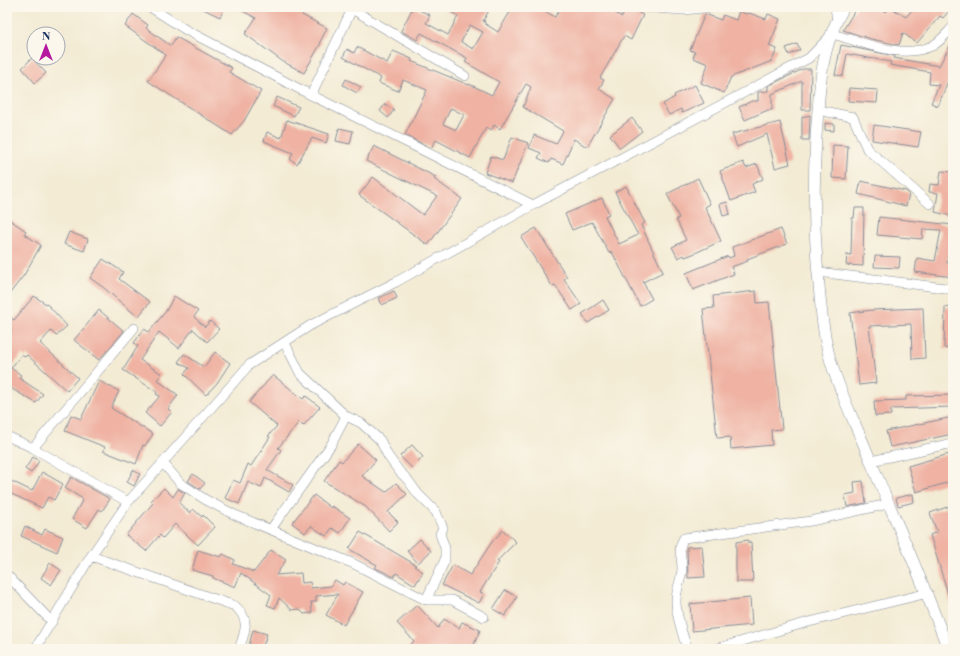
<svg xmlns="http://www.w3.org/2000/svg" width="960" height="656" font-family="'Libre Bodoni',serif">
<rect width="100%" height="100%" fill="#fbf7ec"/>
<filter id="ink" filterUnits="userSpaceOnUse"><feTurbulence type="fractalNoise" baseFrequency=".025" numOctaves="2"/><feDisplacementMap in="SourceGraphic" scale="8" xChannelSelector="R" yChannelSelector="G"/><feConvolveMatrix kernelMatrix="1 2 1 2 8 2 1 2 1" color-interpolation-filters="sRGB"/></filter>
<filter id="wash" filterUnits="userSpaceOnUse"><feTurbulence type="fractalNoise" baseFrequency=".012" numOctaves="4" result="noise"/><feDisplacementMap in="SourceGraphic" scale="16" xChannelSelector="R" yChannelSelector="G"/><feGaussianBlur stdDeviation="0.9" result="paint"/><feColorMatrix in="noise" values="0 0 0 0 0 0 0 0 0 0 0 0 0 0 0 0 0 1.4 0 .05"/><feComposite in="paint" operator="in"/></filter>
<g filter="url(#wash)">
<rect width="100%" height="100%" fill="#f3ebd4"/>
<g id="blocks">
<path fill="#efb2a3" fill-rule="evenodd" d="M199 7H225L220 17Z
M235 7H306L302 15 327 28 320 42 321 43 304 73 282 61 245 34 256 18Z
M413 7 430 15 426 23 448 35 458 16 441 7H491L483 21H485L484 23 498 32 513 7H538L555 17 561 7H605L622 17 627 7 643 15 631 40 624 36 600 78 604 80 599 89 615 99 587 147 574 139 563 164 551 159 549 163 538 158 541 153 529 148 534 135 556 144 563 131 523 107 531 87 526 84 500 129 494 125 491 131 486 128 470 158 436 140 431 148 405 135 427 90 403 80 398 91 379 83 381 78 343 57 347 49 354 53 357 47 387 63 393 51 412 59 411 61 469 85V84L492 95 499 82 465 62 467 58 421 33 417 40 401 31ZM470 25 483 32 473 49 461 42ZM451 108 464 115 456 130 443 124Z
M857 7H879L886 12 890 7 906 17 915 7H952L943 18 940 16 917 43 903 33 899 45 871 39 843 30Z
M739 11 746 14 749 13 766 19 768 14 780 19 769 46 777 49 772 61 731 77 724 93 701 83 708 64 693 58 695 52 690 50 705 14 721 20 723 15 736 20Z
M133 14 148 25 146 28 171 46 176 37 232 68 229 72 261 91 244 121 232 135 148 81 166 55 125 26Z
M953 40V84L948 81 938 106 931 103 939 85 929 84 930 72 890 65 891 62 847 54 843 76 835 75 841 45 895 56 894 58 939 66Z
M797 44 800 50 789 55 786 48Z
M32 58 46 73 35 83 22 68Z
M803 69H811L810 110H802V81L772 94V110H768L745 120 739 107 752 101H758V92L768 91V86Z
M346 79 361 87 357 93 343 85Z
M695 85 704 103 682 113 681 109 669 115 663 104 675 97 674 95Z
M849 88 878 90 877 103 848 101Z
M277 97 299 107 294 116 273 106Z
M385 104 394 110 388 118 380 111Z
M810 115 809 140H802V117Z
M632 118 642 131 620 148 610 135Z
M287 120 329 134 326 143 312 138 297 164 290 159 293 153 264 141 267 132 281 138Z
M780 122 790 164 775 168 767 134 737 147 732 134Z
M825 123 834 124V131L825 130Z
M874 125 921 132 918 147 872 140Z
M339 128 353 131 350 144 336 141Z
M512 137 528 143 512 183 485 173 491 156 503 160Z
M833 145 848 146 846 179 832 178Z
M374 146 436 177 434 179 462 199 428 245 359 195 373 177 423 215 437 196 366 161Z
M743 162 746 168 757 164 763 179 752 184 755 192 731 201 720 171Z
M941 171 953 172 951 216 935 212 938 193 929 192 930 184 939 185Z
M698 178 710 204 705 207 721 241 693 254 685 257 684 255 678 258 672 247 686 240 676 219 679 218 667 194Z
M861 181 906 191 909 194 906 206 858 194Z
M626 186 645 223 641 225 663 272 643 282 652 299 640 306 612 252 609 253 592 222 572 230 565 214 602 198 609 214 605 216 619 244 638 235 615 192Z
M727 202 730 214 723 216 720 204Z
M855 208H864L863 266 846 265 847 254 851 255 852 218H854Z
M879 217 953 225 947 263H953V277L915 272 917 258 935 261 941 230 923 229 922 239 877 235Z
M7 218 26 231 24 234 41 245 24 275 7 297Z
M536 228 567 277 564 279 581 304 572 310 555 285 552 286 521 237Z
M781 229 787 244 747 259 748 261 731 267 734 274 693 290 686 273 728 256 729 258 734 256 732 247Z
M69 232 88 239 84 251 64 244Z
M875 256 900 257 899 268 874 267Z
M103 259 123 272 119 279 150 302 138 317 104 288 90 278Z
M394 291 397 298 382 305 379 298Z
M756 291 757 303 769 302 782 429 771 430 772 445 731 449 730 437 717 438 703 309 714 308 713 296Z
M34 296 49 306 67 326 56 336 51 331 40 343 78 378 67 391 27 355 25 357 22 354 11 368 21 375 19 378 43 394 36 403 7 386V335L12 330 7 326V315L14 320Z
M174 296 198 311 194 317 205 327 210 321 219 329 207 342 193 329 179 348 159 332 140 360 162 374 157 380 178 395 168 409 172 412 160 426 145 413 160 396 156 394 157 392 123 370 138 346 134 343 144 329 149 332 166 311Z
M603 300 609 310 588 323 582 314Z
M945 307 953 308V349L944 348Z
M923 308 925 358 912 359 911 324 869 326 876 383 859 385 850 313 872 310Z
M99 310 124 331 99 360 74 340Z
M215 352 230 363 217 383 206 395 184 374 189 368 178 362 184 354 204 367Z
M273 375 303 399 306 396 320 407 303 426 299 422 278 448 281 450 267 470 293 485 289 492 265 478 261 488 248 482 239 504 225 498 233 480 240 483 248 464 251 466 270 437 268 436 277 426 249 402Z
M99 381 119 391 111 408 153 434 145 446 143 445 136 464 103 451 105 447 65 431 71 415 81 419Z
M953 395V407L891 409V415L875 416 874 401 906 400V396Z
M953 417V434L890 447 886 431Z
M358 444 376 460 362 476 386 492 396 483 407 494 388 512 398 522 389 531 366 507 324 481 339 460 342 462Z
M412 445 423 457 412 468 400 456Z
M949 454 953 467V481L916 492 908 466Z
M33 457 39 461 31 473 25 469Z
M133 470 140 474 134 486 127 482Z
M42 472 63 484 54 500 48 497 42 508 7 492V479L32 491Z
M193 474 205 483 200 489 188 481Z
M71 477 110 499 102 511 99 509 87 528 72 519 83 499 65 488Z
M863 481 866 503 847 507 845 495 855 493 854 482Z
M164 488 173 497 178 489 185 493 179 503 190 513 193 509 202 517 203 515 215 527 198 545 175 524 163 538 160 535 146 551 126 535 153 503 151 501Z
M913 494 914 502 898 506 896 498Z
M314 495 331 508 332 506 350 518 340 533 332 528 326 536 311 526 305 533 292 523Z
M953 505V604H951L930 535 937 532 930 513Z
M25 526 42 535 45 529 63 537 57 552 21 536Z
M503 530 516 542 497 561 499 562 480 592 484 594 479 603 442 585 453 565 470 575 492 542Z
M360 532 416 565 414 566 423 572 415 585 396 573 394 577 380 570 375 568 377 565 349 549Z
M420 539 431 551 418 563 407 551Z
M748 540V543H751L753 582H736V542Z
M702 546 705 577 688 578 687 547Z
M198 550 221 557 223 554 235 560 233 564 254 572 271 550 286 560 276 575 301 573 302 583 310 582 311 588 331 586 335 580 343 585 345 582 363 592 344 625 326 615 338 594 316 596V602H311L312 613 304 614 299 609 292 610 279 598 275 608 267 605 271 595 241 573 235 587 213 578V576L192 570Z
M50 563 61 570 51 585 41 578Z
M505 590 517 597 505 616 493 609Z
M750 598 752 625 692 631 690 604Z
M417 605 438 628 444 619 459 628 462 622 480 630 472 649H407L414 641 397 623Z
M253 630 267 634 262 649H248Z"/>
</g>
</g>
<g filter="url(#ink)">
<use href="#blocks" fill-opacity="0" stroke="#878d99" stroke-width="1"/>
<g fill="none" stroke-linecap="round" stroke-linejoin="round">
<defs>
<path id="minor" d="M150 7 186 30 311 95 533 205
M641 7 683 10 713 7
M835 7 837 21
M352 9 465 76
M311 95 353 7
M818 110 853 117 867 149 930 204
M818 272 953 289
M346 416 361 423 380 440 388 456 399 471 407 479 418 494 436 512 443 528 440 534 445 548V560L426 600
M7 436 33 448 128 502
M33 448 134 328
M871 461 953 443
M163 463 180 483 206 500 235 515 352 563 426 600H452L484 617
M271 529 331 445 346 416 300 373 285 343
M91 556 235 606C251 620 245 632 239 649
M7 575 52 622
M35 649 91 556 128 502 249 365 311 325 396 282 533 205 809 58 832 34C863 42 901 60 932 46 940 42 947 33 953 27
M687 649C683 634 676 617 676 601 676 589 682 579 682 568 682 557 677 548 684 538L811 521 888 504
M715 649 805 623 928 593"/>
<path id="tertiary" d="M844 7C819 50 820 89 816 137 813 186 814 236 819 285 821 309 823 333 829 355 839 393 857 426 871 462 897 524 925 586 948 649"/>
</defs>
<use href="#minor" stroke="#878d99" stroke-width="10"/>
<use href="#tertiary" stroke="#878d99" stroke-width="12"/>
<use href="#minor" stroke="#fff" stroke-width="9"/>
<use href="#tertiary" stroke="#fff" stroke-width="11"/>
</g>
</g>
<rect width="960" height="656" fill="none" stroke="#fbf7ec" stroke-width="24"/>
<g transform="translate(46 46)"><circle r="19" fill="#fbf7ec" stroke="#a1a7b3"/>
<path d="M0-3L7 15L0 10L-7 15Z" fill="#b5179e"/>
<text y="-6" font-size="11" font-weight="bold" text-anchor="middle" fill="#1b2f5e">N</text>
</g>
</svg>
